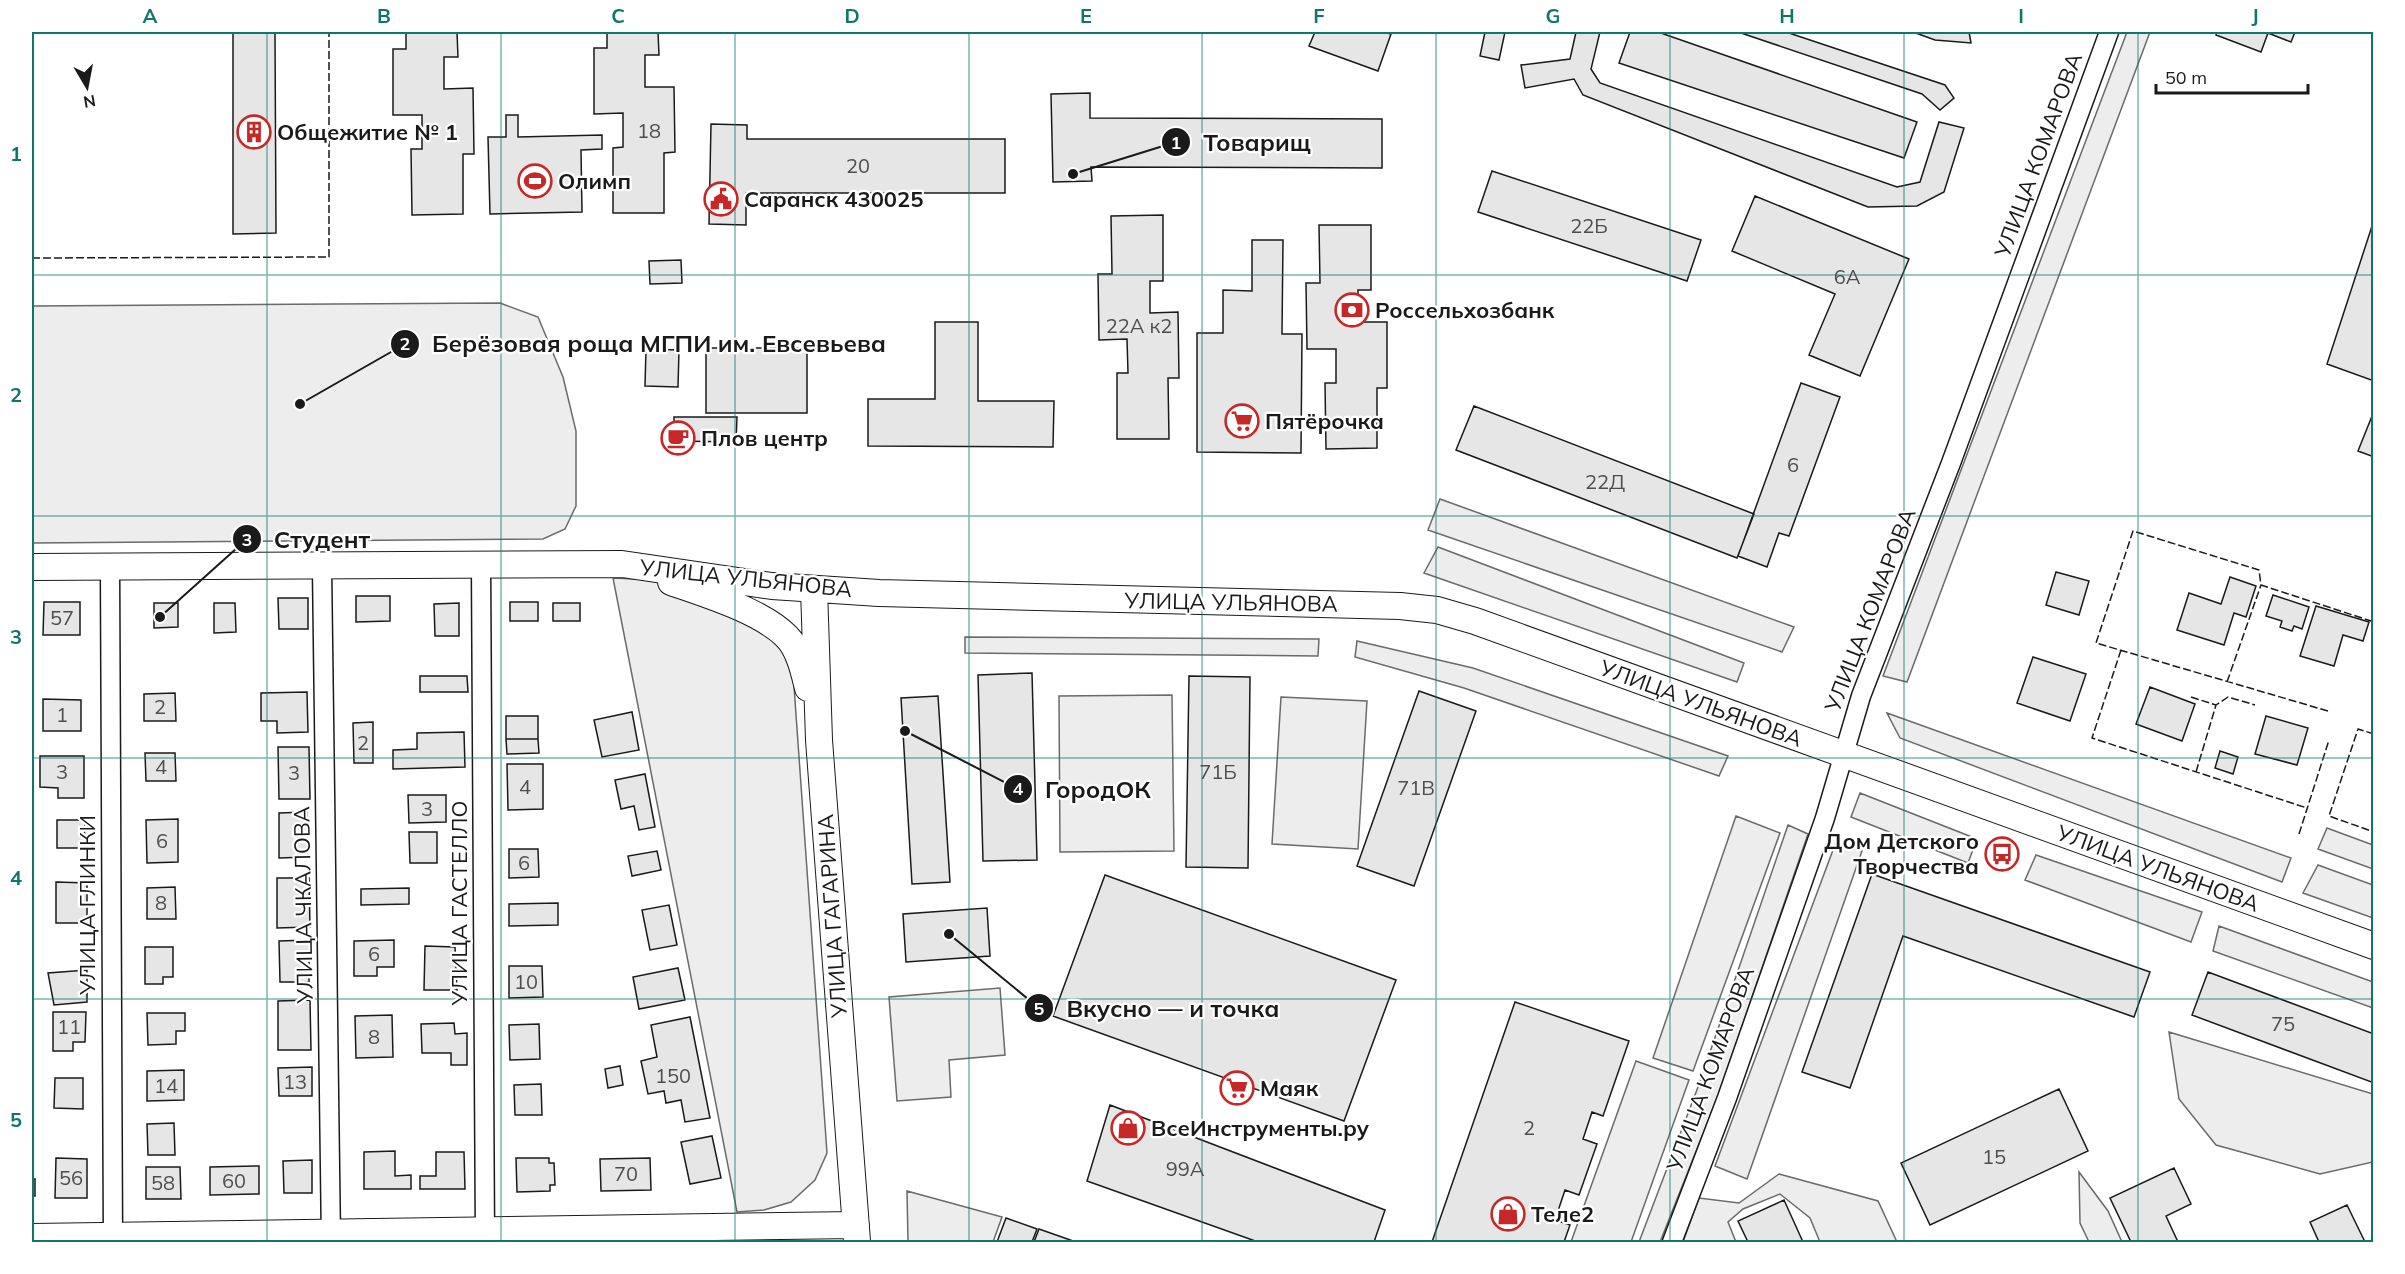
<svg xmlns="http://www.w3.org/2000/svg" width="2405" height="1274" font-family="Mulish,sans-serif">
<rect width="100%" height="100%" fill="#fff"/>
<path fill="#ededed" stroke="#6a6a6a" stroke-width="1.5" d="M2127 32H2150L1907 682 1883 676Z
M500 303 538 317 563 377 576 431V506L565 529 543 539 32 543V306Z
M1440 499 1794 627 1782 652 1428 530Z
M1438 547 1744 663 1737 682 1424 573Z
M613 578 658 580 772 632 793 672 827 1153 815 1180 791 1202 764 1210 737 1212Z
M965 637 1319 639 1318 656 965 653Z
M1357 641 1473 668 1728 756 1719 776 1464 688 1355 657Z
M1172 695 1174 851 1060 852 1059 696Z
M1281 697 1367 701 1358 849 1272 844Z
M1887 713 2291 858 2282 882 1900 738Z
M1860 793 1977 839 1968 863 1851 817Z
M1736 816 1780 833 1693 1071 1653 1058Z
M1788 825 1808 834 1718 1096 1660 1242H1639L1698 1087Z
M2327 828 2373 845V869L2318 849Z
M1836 842 1862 851 1747 1179 1715 1166Z
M2036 855 2202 912 2191 942 2025 880Z
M2318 865 2373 885V918L2303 893Z
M2219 926 2373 982V1008L2213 951Z
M1000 988 1005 1055 949 1060 951 1097 897 1101 889 997Z
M2169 1032 2373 1094V1162L2320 1174 2216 1145 2179 1099Z
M1636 1061 1689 1080 1631 1242H1571Z
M2079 1172 2108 1211 2122 1242H2089L2080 1223Z
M1779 1174 1878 1201 1897 1242H1820L1810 1218 1780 1194 1743 1209 1728 1222 1736 1242H1683L1699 1198 1739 1203Z
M907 1191 1002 1217 993 1242H908Z"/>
<path fill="#e6e6e6" stroke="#1a1a1a" stroke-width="1.5" d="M233 32H275L276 233 233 234Z
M406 32H457L458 57H444V89L473 88 474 154H463V214L412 215 411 149H422V115H393V49H406Z
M607 32H658L659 55H645V87H674L675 152 664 153V213H613V148L623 147V113L594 114V48H607Z
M1315 32H1383L1391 34 1378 71 1309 46Z
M1485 32H1505L1499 60 1480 56Z
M1576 32H1600L1591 69 1600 83 1897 187 1920 182 1939 122 1964 128 1944 192 1917 206 1868 207 1583 95 1574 79 1525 88 1521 65 1570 59Z
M1630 32H1658L1917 122 1904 158 1619 63Z
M1738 32H1786L1945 85 1954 98 1940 110 1922 94Z
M1913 32H1969L1971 43 1935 40Z
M2217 32H2295L2291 42 2268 33 2261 52 2216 35Z
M1090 93V118L1382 119V168L1091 167 1092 181 1053 182 1051 94Z
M506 115H518V137L602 135V149L581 150 582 212 490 214 488 137H506Z
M711 124 747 125V139H1005V193H746V225L709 224Z
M1492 171 1701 240 1687 281 1478 212Z
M1755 196 1909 259 1860 376 1809 355 1835 294 1732 251Z
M1163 215V281H1150V313L1178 312 1179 378H1168L1169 439H1117V373H1128L1127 339 1099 340 1098 274H1112L1111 216Z
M2374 220V381L2327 364Z
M1319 225H1371V290H1358V322H1387V388H1377V448L1326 449 1325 383H1336V349H1307L1306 283H1320Z
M1252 240H1283L1282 334H1302L1301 453 1197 452V333H1223V290L1252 291Z
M681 260 682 283 650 284 649 261Z
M935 322H978V401H1054L1053 447 868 446V399H935Z
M706 348H807V413H706Z
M646 349 679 350 678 387 645 386Z
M1801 383 1840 397 1789 536 1779 533 1767 567 1738 556Z
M1474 406 1754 514 1737 558 1456 450Z
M2374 411V457L2358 451Z
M674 417H737L736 442 674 441Z
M2056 572 2089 581 2079 615 2046 605Z
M2230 577 2256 586 2246 617 2234 613 2224 645 2177 630 2189 593 2221 604Z
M2273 595 2309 607 2302 629 2294 626 2292 631 2280 627 2282 621 2266 616Z
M356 596H390V621L356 622Z
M278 598H308V629H279Z
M44 602H80V635H43Z
M510 602H538V621H510Z
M154 603H178V627L154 628Z
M214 603H235L236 632 214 633Z
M459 603V636H435L434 604Z
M553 603H580V621H553Z
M2316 606 2369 622 2363 641 2343 635 2334 666 2300 656Z
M2033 657 2086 674 2070 721 2017 703Z
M1032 673 1037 860 983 861 978 675Z
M420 676H467L468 692H420Z
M1189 676 1250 677 1248 868 1186 867Z
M2150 687 2195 704 2182 741 2136 724Z
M1419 691 1476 711 1414 886 1357 866Z
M307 692 308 732 277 733V721H261V693Z
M175 693 176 721H144V694Z
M938 696 950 882 912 884 901 698Z
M43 699 81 700V731H43Z
M632 712 639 750 602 757 594 720Z
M506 716H538V739H506Z
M2266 716 2308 728 2297 765 2255 754Z
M373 722V763H354L353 723Z
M464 732 465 767 393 769V750L417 749V733Z
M506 739H538L539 753 507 754Z
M278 747H309L310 799H279Z
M2220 751 2238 757 2233 774 2215 768Z
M145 753H175L176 781H146Z
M40 756H84V798H58V788L40 787Z
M507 764H543V809L508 810Z
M645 774 655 827 639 830 634 806 621 809 615 780Z
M408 795H446V822L409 823Z
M307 812V857L279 858V813Z
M178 819V862L147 863 146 820Z
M57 820H85L84 848H57Z
M409 832H437V863H410Z
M509 849H538L539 877 509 878Z
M657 851 661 870 632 876 628 856Z
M1872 874 2150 972 2134 1017 1903 936 1850 1088 1802 1072Z
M1105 875 1396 980 1344 1121 1053 1016Z
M277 878H309L310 927 277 928Z
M56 882 87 883V923H56Z
M175 887 176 919H147V888Z
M409 888V904L361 905V889Z
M558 903V925L509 926V904Z
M669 905 677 945 650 950 642 910Z
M987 908 990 956 906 962 903 914Z
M309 940V982H280L279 941Z
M394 940V967H377V976H354V941Z
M425 946 455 947 457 990H424Z
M145 947H173V977H163V984H145Z
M509 966H542L543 997 509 998Z
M678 968 685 1000 639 1009 633 977Z
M87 970V1002L54 1005 48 973Z
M2208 972 2374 1034V1083L2192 1015Z
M310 1000 311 1050H278V1001Z
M1515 1002 1629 1041 1603 1116 1592 1112 1583 1139 1597 1144 1579 1195 1565 1190 1555 1220 1570 1225 1564 1242H1432Z
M53 1012H86L85 1042H73V1051H53Z
M147 1013H185V1031H176V1044L148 1045Z
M392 1015 393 1057 356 1058 355 1016Z
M690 1017 710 1118 685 1122 681 1100 666 1103 664 1091 648 1094 641 1061 657 1057 651 1025Z
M454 1023 455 1034 467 1033V1065H451V1053H422L421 1024Z
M539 1024 540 1059 510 1060 509 1025Z
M620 1066 623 1085 608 1088 605 1069Z
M312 1067V1096H279L278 1068Z
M184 1070V1100L147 1101V1071Z
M55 1078H83V1109L54 1108Z
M541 1084 542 1115H515L514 1085Z
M2059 1089 2088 1151 1930 1225 1901 1163Z
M1110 1105 1385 1210 1374 1242H1258L1087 1181Z
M174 1123 175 1155H148L147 1124Z
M712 1136 721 1178 690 1184 681 1142Z
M395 1151V1176L411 1175V1189H364V1152Z
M436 1152H464L465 1189H420V1176H436Z
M56 1158 87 1159V1198H55Z
M516 1158H549V1163H554L555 1185H550V1191L517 1192Z
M650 1158 651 1190 601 1191 600 1159Z
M312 1160V1193H284L283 1161Z
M259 1166V1194L210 1195V1167Z
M146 1167H180L181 1199H146Z
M2174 1168 2191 1204 2166 1216 2178 1242H2131L2110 1198Z
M32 1179H35V1196H32Z
M1784 1200 1803 1242H1748L1738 1221Z
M2347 1205 2365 1242H2319L2310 1222Z
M1006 1218 1037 1229 1032 1242H997Z
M1039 1229 1076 1242H1034Z"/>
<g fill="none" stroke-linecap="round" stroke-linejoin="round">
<defs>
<path id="street" d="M481 564 485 1240
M110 567 113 1242
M322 567 331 1242
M1672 1242 1727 1098 1825 818 1861 696 1951 463 2109 32"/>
<path id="secondary" d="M32 567 622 564 772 586 879 593 1400 606 1437 610 1475 621 2374 946
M671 582C705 594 762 611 787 637 799 649 804 672 808 688
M814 589 819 740 857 1241
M32 1237 856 1225"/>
</defs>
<use href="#street" stroke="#1a1a1a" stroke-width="21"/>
<use href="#secondary" stroke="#1a1a1a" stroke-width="28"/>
<use href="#street" stroke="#fff" stroke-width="18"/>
<use href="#secondary" stroke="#fff" stroke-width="26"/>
<path stroke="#1a1a1a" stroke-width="1.5" stroke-dasharray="8 3" stroke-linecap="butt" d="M32 258 329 257V32
M2121 650 2092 738 2307 808
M2227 682 2261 585
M2191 697 2216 705 2228 697 2255 705
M2328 711 2096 643 2133 531 2259 570 2261 585 2374 622
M2374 734 2358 729 2329 816 2374 832
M2196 772 2216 705
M2299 834 2329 740"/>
</g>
<path fill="none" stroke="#0f766e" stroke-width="1.5" stroke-opacity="0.55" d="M267 32V1242M501 32V1242M735 32V1242M969 32V1242M1202 32V1242M1436 32V1242M1670 32V1242M1904 32V1242M2138 32V1242M32 275H2374M32 516H2374M32 758H2374M32 999H2374"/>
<defs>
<symbol id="building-ring" viewBox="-11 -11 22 22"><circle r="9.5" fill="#fff" stroke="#c62828" stroke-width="1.5"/><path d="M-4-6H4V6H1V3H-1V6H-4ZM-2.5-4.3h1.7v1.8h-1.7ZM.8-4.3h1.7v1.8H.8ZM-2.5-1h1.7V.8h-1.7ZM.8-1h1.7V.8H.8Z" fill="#c62828"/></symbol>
<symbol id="stadium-ring" viewBox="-11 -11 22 22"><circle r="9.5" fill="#fff" stroke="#c62828" stroke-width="1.5"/><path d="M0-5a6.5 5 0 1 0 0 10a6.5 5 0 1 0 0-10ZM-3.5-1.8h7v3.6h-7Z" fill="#c62828"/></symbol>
<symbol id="civic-ring" viewBox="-11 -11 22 22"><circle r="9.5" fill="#fff" stroke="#c62828" stroke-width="1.5"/><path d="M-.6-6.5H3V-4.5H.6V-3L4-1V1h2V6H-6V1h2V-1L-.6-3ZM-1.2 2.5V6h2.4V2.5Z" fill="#c62828"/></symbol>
<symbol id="bank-ring" viewBox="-11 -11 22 22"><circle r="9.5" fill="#fff" stroke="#c62828" stroke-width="1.5"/><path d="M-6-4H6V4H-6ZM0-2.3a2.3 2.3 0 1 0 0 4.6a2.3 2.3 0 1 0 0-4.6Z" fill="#c62828"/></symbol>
<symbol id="supermarket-ring" viewBox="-11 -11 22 22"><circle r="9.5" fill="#fff" stroke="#c62828" stroke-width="1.5"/><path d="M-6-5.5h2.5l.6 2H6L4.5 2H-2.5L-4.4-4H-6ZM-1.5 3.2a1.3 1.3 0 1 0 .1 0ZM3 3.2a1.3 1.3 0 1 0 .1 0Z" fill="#c62828"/></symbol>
<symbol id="cafe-ring" viewBox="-11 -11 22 22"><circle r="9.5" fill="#fff" stroke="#c62828" stroke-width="1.5"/><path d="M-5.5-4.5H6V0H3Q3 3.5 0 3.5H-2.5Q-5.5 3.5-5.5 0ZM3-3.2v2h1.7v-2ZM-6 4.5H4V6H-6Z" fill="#c62828"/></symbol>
<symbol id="bus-ring" viewBox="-11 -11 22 22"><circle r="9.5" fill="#fff" stroke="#c62828" stroke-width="1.5"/><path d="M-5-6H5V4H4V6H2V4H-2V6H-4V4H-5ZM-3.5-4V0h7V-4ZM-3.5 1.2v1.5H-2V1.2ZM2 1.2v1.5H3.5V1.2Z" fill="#c62828"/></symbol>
<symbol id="shop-ring" viewBox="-11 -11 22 22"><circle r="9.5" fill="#fff" stroke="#c62828" stroke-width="1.5"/><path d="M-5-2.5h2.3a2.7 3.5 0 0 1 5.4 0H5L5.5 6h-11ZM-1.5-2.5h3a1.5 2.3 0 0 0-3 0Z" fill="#c62828"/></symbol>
</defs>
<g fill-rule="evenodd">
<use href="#building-ring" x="235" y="113" width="38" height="38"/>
<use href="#stadium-ring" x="516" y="162" width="38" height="38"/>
<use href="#civic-ring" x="702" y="180" width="38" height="38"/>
<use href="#bank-ring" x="1333" y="291" width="38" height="38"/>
<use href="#supermarket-ring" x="1223" y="402" width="38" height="38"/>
<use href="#cafe-ring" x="659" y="419" width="38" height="38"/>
<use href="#bus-ring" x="1983" y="835" width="38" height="38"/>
<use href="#supermarket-ring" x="1218" y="1069" width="38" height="38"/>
<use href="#shop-ring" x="1109" y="1109" width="38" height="38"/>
<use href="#shop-ring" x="1489" y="1195" width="38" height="38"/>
</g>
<g text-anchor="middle" stroke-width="4.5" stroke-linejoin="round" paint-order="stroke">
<g font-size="20" fill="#4d4d4d">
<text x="649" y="138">18</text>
<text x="858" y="173">20</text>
<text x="1589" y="233">22Б</text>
<text x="1847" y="284">6А</text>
<text x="1139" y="333">22А к2</text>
<text x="1793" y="472">6</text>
<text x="1605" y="489">22Д</text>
<text x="62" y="625">57</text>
<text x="160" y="714">2</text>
<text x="62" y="722">1</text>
<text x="363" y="750">2</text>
<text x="161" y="774">4</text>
<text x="62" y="779">3</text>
<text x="1218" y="779">71Б</text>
<text x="294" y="780">3</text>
<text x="525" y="794">4</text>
<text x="1416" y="795">71В</text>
<text x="427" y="816">3</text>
<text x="162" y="848">6</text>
<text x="524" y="870">6</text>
<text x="161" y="910">8</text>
<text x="374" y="961">6</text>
<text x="526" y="989">10</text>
<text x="2283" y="1031">75</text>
<text x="69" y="1034">11</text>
<text x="374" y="1044">8</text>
<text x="673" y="1083">150</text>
<text x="295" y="1089">13</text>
<text x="166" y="1093">14</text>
<text x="1529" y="1135">2</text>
<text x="1994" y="1164">15</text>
<text x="1185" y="1176">99А</text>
<text x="626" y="1181">70</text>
<text x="71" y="1185">56</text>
<text x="234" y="1188">60</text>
<text x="163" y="1190">58</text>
</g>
<g font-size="22" font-weight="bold" fill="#1a1a1a" stroke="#fff" text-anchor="start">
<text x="277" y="140">Общежитие № 1</text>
<text x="558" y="189">Олимп</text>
<text x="744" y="207">Саранск 430025</text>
<text x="1375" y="318">Россельхозбанк</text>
<text x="1265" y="429">Пятёрочка</text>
<text x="701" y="446">Плов центр</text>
<text x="1979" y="849" text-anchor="end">Дом Детского<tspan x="1979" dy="25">Творчества</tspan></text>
<text x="1260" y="1096">Маяк</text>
<text x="1151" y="1136">ВсеИнструменты.ру</text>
<text x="1531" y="1222">Теле2</text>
</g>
<g font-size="22" fill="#1a1a1a" stroke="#fff">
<text transform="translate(2038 155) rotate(-70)" y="8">УЛИЦА КОМАРОВА</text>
<text transform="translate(746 578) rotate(6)" y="8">УЛИЦА УЛЬЯНОВА</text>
<text transform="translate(1231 602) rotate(1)" y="8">УЛИЦА УЛЬЯНОВА</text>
<text transform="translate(1870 610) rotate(-69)" y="8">УЛИЦА КОМАРОВА</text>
<text transform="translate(1701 703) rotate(20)" y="8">УЛИЦА УЛЬЯНОВА</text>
<text transform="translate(2158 868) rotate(20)" y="8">УЛИЦА УЛЬЯНОВА</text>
<text transform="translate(459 903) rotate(-90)" y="8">УЛИЦА ГАСТЕЛЛО</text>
<text transform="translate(87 905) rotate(-90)" y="8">УЛИЦА ГЛИНКИ</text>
<text transform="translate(303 905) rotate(-91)" y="8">УЛИЦА ЧКАЛОВА</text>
<text transform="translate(832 916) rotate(-94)" y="8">УЛИЦА ГАГАРИНА</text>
<text transform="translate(1710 1069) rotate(-70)" y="8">УЛИЦА КОМАРОВА</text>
</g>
</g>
<path fill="none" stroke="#1a1a1a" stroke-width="2" d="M1073 174L1176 142M300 404L405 344M160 617L247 539M905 731L1018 789M949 934L1039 1008"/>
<g fill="#1a1a1a" stroke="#fff" stroke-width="2">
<circle cx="1073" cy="174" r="6"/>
<circle cx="300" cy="404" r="6"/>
<circle cx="160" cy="617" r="6"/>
<circle cx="905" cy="731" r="6"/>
<circle cx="949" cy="934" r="6"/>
<circle cx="1176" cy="142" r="15"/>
<circle cx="405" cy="344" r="15"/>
<circle cx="247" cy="539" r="15"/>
<circle cx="1018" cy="789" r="15"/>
<circle cx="1039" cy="1008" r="15"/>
</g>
<g font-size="18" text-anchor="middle" font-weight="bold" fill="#fff">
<text x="1176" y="149">1</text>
<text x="405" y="350">2</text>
<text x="247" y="546">3</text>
<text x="1018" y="795">4</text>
<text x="1039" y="1015">5</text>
</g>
<g font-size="24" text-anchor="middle" font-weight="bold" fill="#1a1a1a" stroke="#fff" stroke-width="4.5" stroke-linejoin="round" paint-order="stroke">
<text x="1257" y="151">Товарищ</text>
<text x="659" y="352">Берёзовая роща МГПИ им. Евсевьева</text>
<text x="322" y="548">Студент</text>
<text x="1098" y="798">ГородОК</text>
<text x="1173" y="1017">Вкусно — и точка</text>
</g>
<rect width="2405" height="1274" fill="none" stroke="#ffffff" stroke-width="66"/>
<g transform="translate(87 87) rotate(170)" stroke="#ffffff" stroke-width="4.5" paint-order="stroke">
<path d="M0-4.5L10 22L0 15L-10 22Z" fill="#1a1a1a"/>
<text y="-9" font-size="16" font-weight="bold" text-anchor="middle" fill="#1a1a1a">N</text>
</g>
<path d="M2156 84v9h152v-9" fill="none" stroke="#1a1a1a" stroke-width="3"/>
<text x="2165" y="84" font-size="18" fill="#1a1a1a" stroke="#ffffff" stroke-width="4.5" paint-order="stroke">50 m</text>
<rect x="33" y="33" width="2339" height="1208" fill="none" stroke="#0f766e" stroke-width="2"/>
<g font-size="20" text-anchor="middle" font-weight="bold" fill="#0f766e">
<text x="150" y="23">A</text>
<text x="384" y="23">B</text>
<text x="618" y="23">C</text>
<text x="852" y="23">D</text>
<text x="1086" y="23">E</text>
<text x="1319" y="23">F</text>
<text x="1553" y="23">G</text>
<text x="1787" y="23">H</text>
<text x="2021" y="23">I</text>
<text x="2255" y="23">J</text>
<text x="16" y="161">1</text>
<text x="16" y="402">2</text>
<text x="16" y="644">3</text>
<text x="16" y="885">4</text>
<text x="16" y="1127">5</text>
</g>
</svg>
